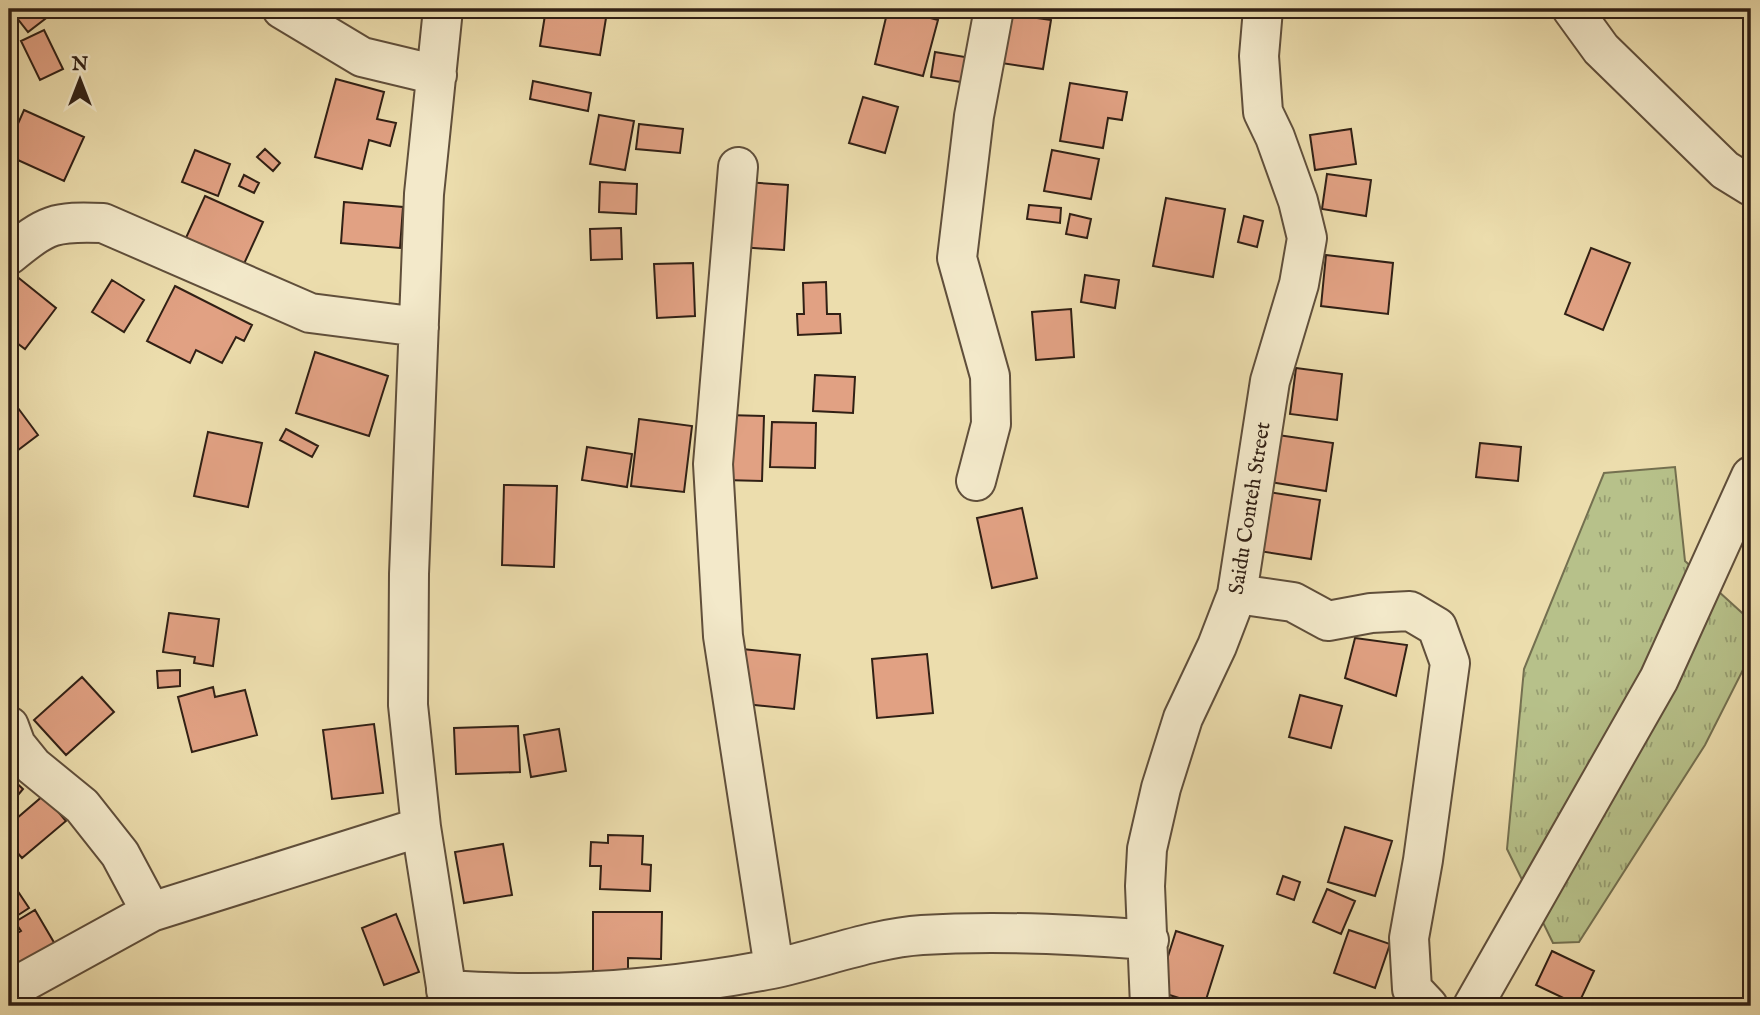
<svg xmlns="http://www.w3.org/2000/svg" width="1760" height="1015" font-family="'IM FELL English',serif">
<defs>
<pattern id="grass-tufts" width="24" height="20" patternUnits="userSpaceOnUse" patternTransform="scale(1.75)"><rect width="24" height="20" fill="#b7c18a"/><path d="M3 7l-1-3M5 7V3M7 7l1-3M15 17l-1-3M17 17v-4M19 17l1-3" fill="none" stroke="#959c70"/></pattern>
</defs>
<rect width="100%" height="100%" fill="#ecddad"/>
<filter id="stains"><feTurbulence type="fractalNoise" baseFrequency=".00286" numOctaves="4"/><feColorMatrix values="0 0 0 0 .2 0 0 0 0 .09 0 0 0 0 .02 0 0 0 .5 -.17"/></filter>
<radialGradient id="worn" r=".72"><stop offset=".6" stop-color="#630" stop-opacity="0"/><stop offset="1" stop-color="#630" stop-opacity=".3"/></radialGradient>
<path fill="url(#grass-tufts)" stroke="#747050" stroke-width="2" d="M1675 467 1685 561 1751 621V654L1705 745 1579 942 1553 943 1507 849 1524 669 1604 473Z"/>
<path fill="#e1a183" stroke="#312015" stroke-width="2" d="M10 9H58L28 32Z
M546 9 606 18 600 55 540 46Z
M888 9H920L919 15 938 20 923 76 875 64Z
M1009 14 1051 20 1043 69 1001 63Z
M44 30 63 69 40 80 21 41Z
M935 52 971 58 967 83 931 77Z
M336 79 384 92 377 119 396 123 390 146 369 140 362 169 315 157Z
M533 81 591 93 588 111 530 99Z
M1070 83 1127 92 1122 120 1108 118 1103 148 1060 141Z
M863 97 898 107 885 153 849 143Z
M24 110 84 137 64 181 9 156V144Z
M599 115 634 121 625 170 590 164Z
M639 124 683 129 680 153 636 149Z
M1351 129 1356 164 1315 170 1310 135Z
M265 149 280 163 273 171 257 157Z
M195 150 230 164 218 196 182 182Z
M1052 150 1099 159 1091 199 1044 191Z
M1327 174 1371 180 1366 216 1322 209Z
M244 175 259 183 254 193 239 186Z
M600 182 637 184 636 214 599 212Z
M744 182 788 185 784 250 740 247Z
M205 196 263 222 243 266 185 240Z
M1166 198 1225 209 1213 277 1153 266Z
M344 202 403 207 400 248 341 243Z
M1029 205 1061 208 1060 223 1027 219Z
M1070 214 1091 219 1087 238 1066 234Z
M1244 216 1263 221 1257 247 1238 242Z
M621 228 622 259 591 260 590 229Z
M1591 248 1630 263 1603 330 1565 314Z
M1326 255 1393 263 1388 314 1321 306Z
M693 263 695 316 657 318 654 264Z
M15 275 56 308 25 349 9 337V283Z
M1085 275 1119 280 1115 308 1081 302Z
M112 280 144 300 124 332 92 312Z
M826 282 827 314H840L841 333 798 335 797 314H804L803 283Z
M175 286 252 325 244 341 236 337 222 363 196 350 190 363 147 341Z
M1071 309 1074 357 1036 360 1032 312Z
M315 352 388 376 369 436 296 413Z
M1296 368 1342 374 1337 420 1290 414Z
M815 375 855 377 853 413 813 411Z
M18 408 38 435 9 457V414Z
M726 415 764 416 762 481 724 480Z
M639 419 692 426 684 492 631 486Z
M772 422 816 423 815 468 770 467Z
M286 429 318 446 312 457 280 440Z
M208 432 262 443 248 507 194 496Z
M1278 435 1333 443 1326 491 1270 482Z
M1480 443 1521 447 1518 481 1476 477Z
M587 447 632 454 627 487 582 480Z
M504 485 557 486 554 567 502 565Z
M1269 492 1320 500 1311 559 1259 551Z
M1022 508 1037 578 992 588 977 518Z
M169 613 219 619 213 666 194 663 195 657 163 652Z
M1355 638 1407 645 1396 696 1345 678Z
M742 649 800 655 794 709 736 703Z
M927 654 933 713 877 718 872 659Z
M180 670V686L158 688 157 671Z
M82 677 114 712 66 755 34 720Z
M213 687 215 697 245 690 257 735 192 752 178 697Z
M1300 695 1342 706 1331 748 1289 737Z
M374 724 383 793 332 799 323 730Z
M518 726 520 772 456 774 454 728Z
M559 729 566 771 531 777 524 735Z
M9 776 23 789 9 806Z
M44 795 66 821 22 858 9 843V825Z
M1345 827 1392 841 1375 896 1328 882Z
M608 835 643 836 642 864 651 865 650 891 600 889 601 866H590L591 842 608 843Z
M503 844 512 895 464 903 455 852Z
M1283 876 1300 882 1294 900 1277 894Z
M9 878 29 908 9 921Z
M1327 889 1355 901 1341 934 1313 922Z
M35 910 59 951 14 977 9 967V938L21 931 15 922Z
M593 912H662L661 959 628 958V976H593Z
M396 914 419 972 384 985 362 928Z
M1349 930 1390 944 1375 988 1334 973Z
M1176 931 1223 946 1204 1006 1157 991Z
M1552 951 1594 971 1578 1005 1536 985Z
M425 998 427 1006H387Z"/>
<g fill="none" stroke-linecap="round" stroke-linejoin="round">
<defs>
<path id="minor" d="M282 9 362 57 437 75
M443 9 424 194 409 574 408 705 421 827 449 1006
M1572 9 1601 49 1725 170 1751 186
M738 167 713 464 723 636 774 968
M9 255C47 224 54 221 103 223L310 313 419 327
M976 481 991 424 990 376 957 258 974 116 994 9
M1237 594 1293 602 1328 621 1371 613 1410 611 1437 627 1450 663 1423 860 1409 938 1412 989 1428 1006
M9 726 16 745 33 766 82 806 120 854 151 912
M9 990 151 912 421 827
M446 990C558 998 663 990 772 969 820 959 874 938 922 935 998 930 1074 934 1149 940
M1150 1006 1145 886 1147 849 1161 788 1183 718 1217 646 1237 594 1270 381 1299 284 1307 238 1298 201 1275 137 1263 112 1259 56 1263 9
M1473 1006 1659 679 1751 476"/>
</defs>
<use href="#minor" stroke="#604f3b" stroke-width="42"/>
<use href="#minor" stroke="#f3e9ca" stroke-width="38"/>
</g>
<g text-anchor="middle" stroke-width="6" stroke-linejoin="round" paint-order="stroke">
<g font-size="21" fill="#312015" stroke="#f3e9ca">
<text transform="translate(1249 508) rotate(-81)" y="7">Saidu Conteh Street</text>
</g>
</g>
<rect width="1760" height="1015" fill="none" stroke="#ecddad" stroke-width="35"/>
<rect x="10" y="10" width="1739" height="994" fill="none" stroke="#312015" stroke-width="3.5"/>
<rect x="18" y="18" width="1725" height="980" fill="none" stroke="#312015" stroke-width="2"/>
<g transform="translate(80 80)" stroke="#f3e9ca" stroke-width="5" paint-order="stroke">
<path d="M0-5L12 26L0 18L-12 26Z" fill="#312015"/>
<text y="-10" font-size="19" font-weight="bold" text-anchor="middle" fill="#312015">N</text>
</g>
<rect width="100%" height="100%" filter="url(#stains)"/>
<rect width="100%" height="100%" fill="url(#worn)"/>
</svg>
